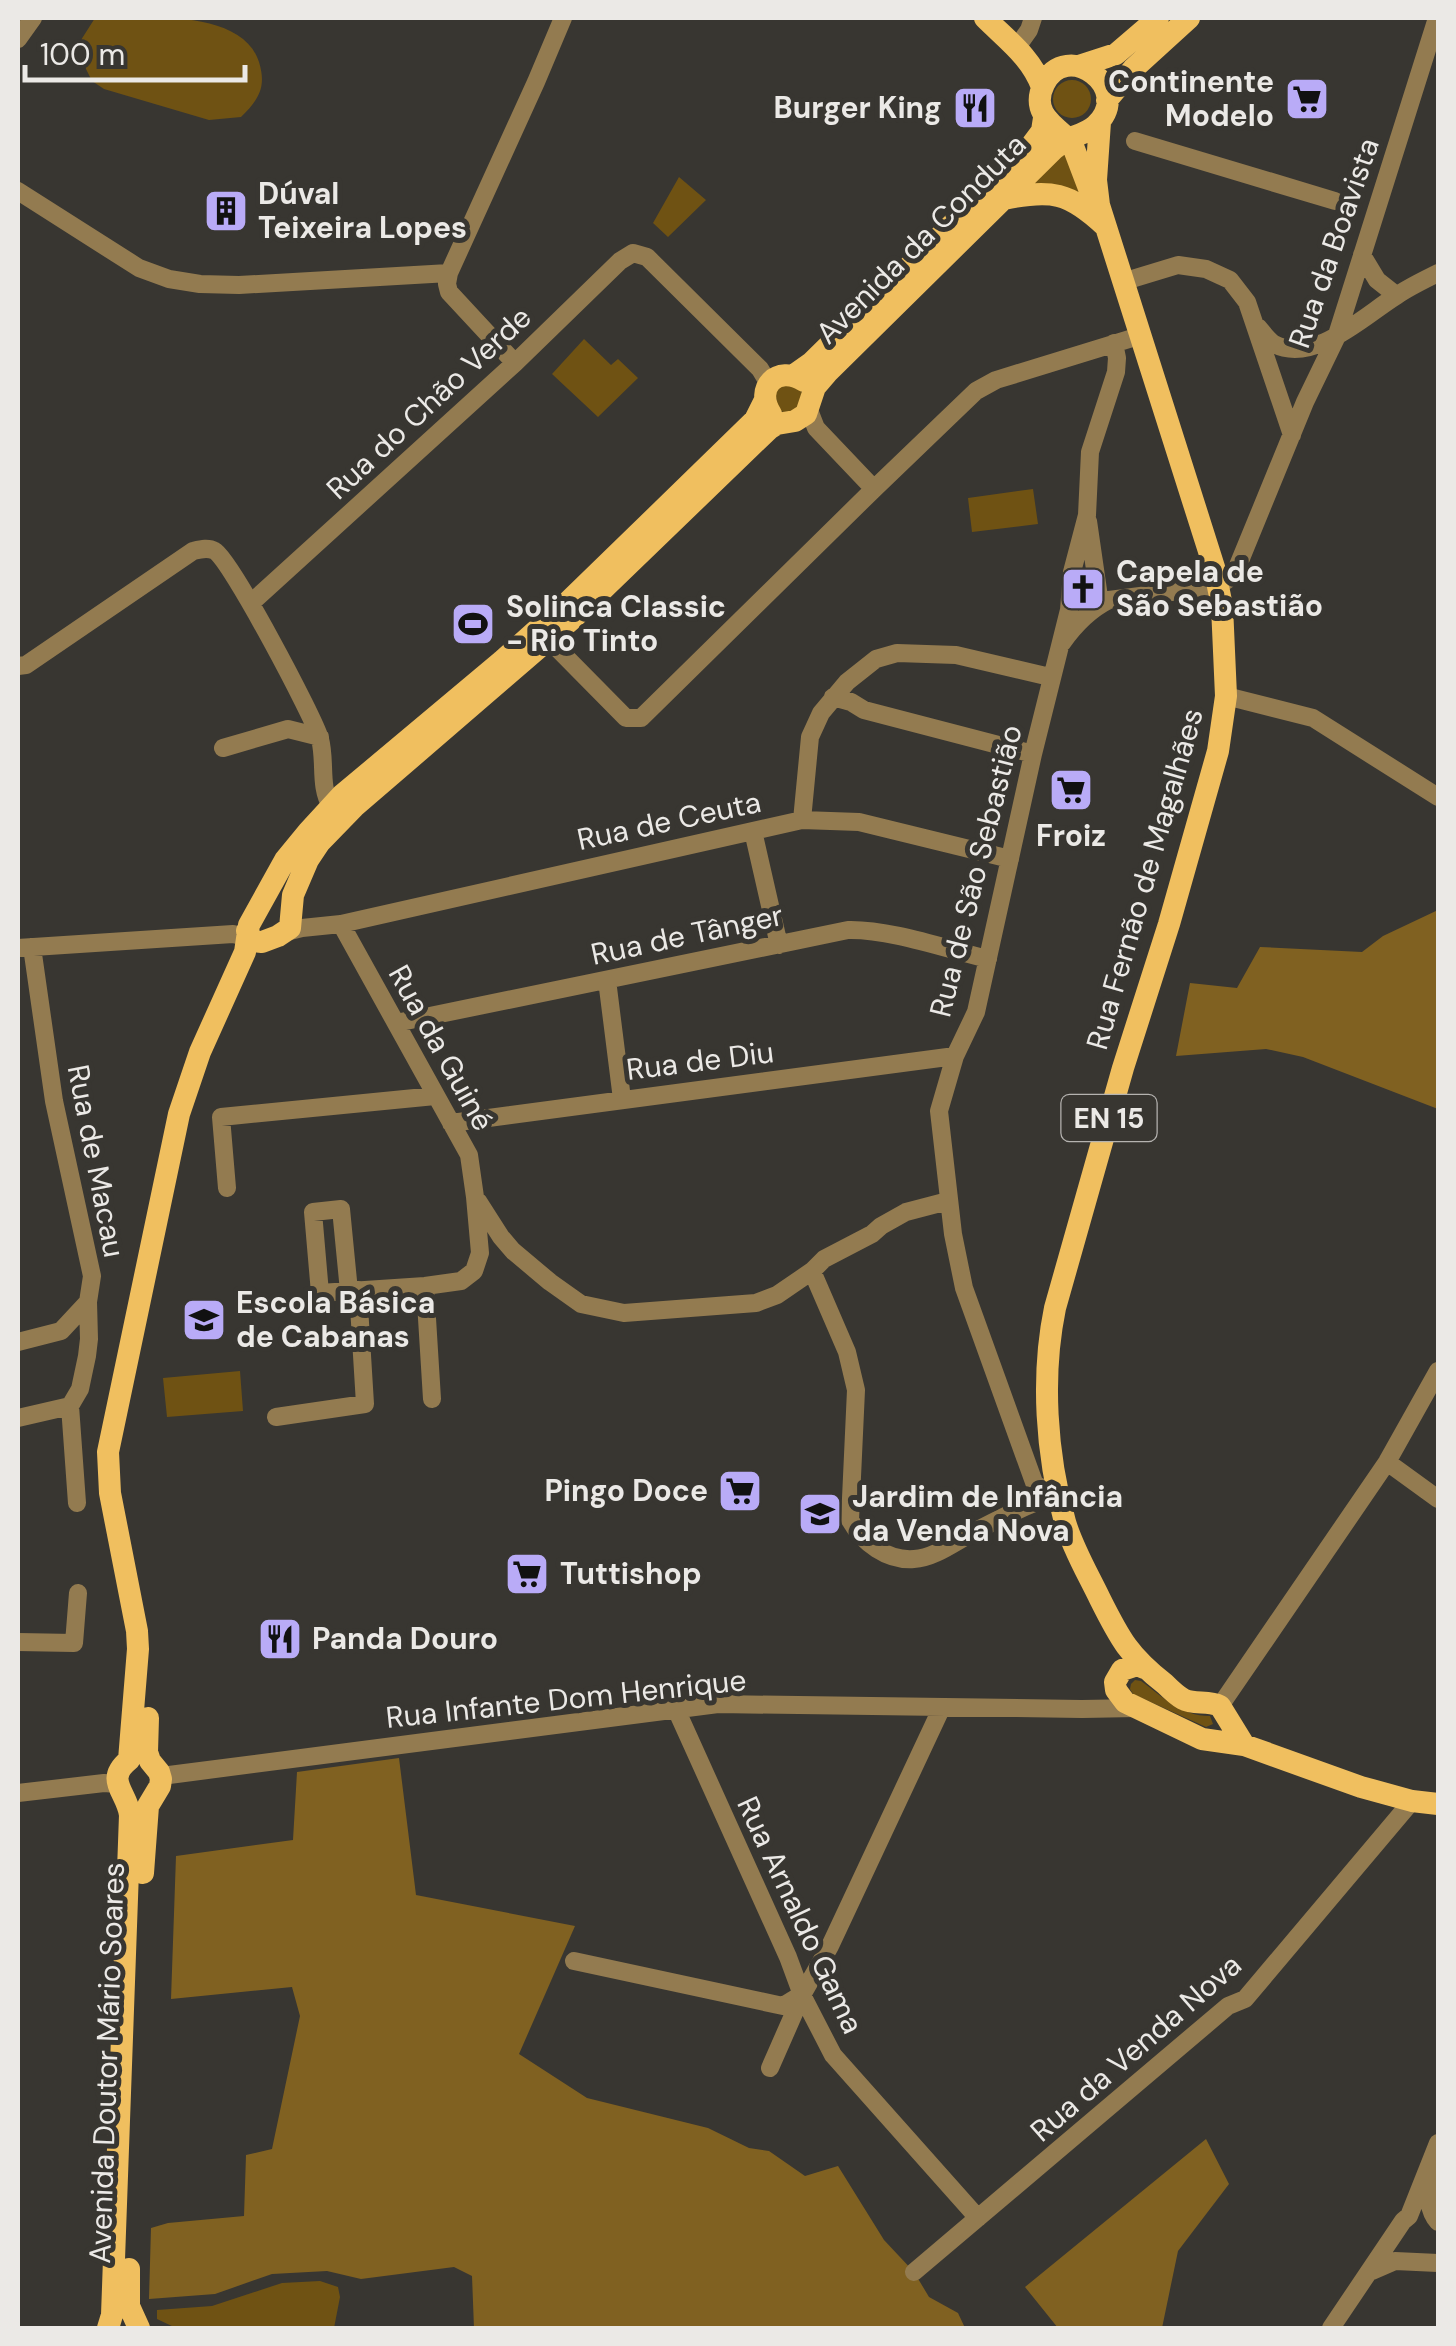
<svg xmlns="http://www.w3.org/2000/svg" width="1456" height="2346" font-family="'DM Sans',sans-serif">
<rect width="100%" height="100%" fill="#383631"/>
<path fill="#6f5213" d="M95 18C140 17 242 8 259 62 267 88 258 100 241 117L209 120 104 89 92 81 86 69 81 40Z
M1053 99a19 19 0 1 1 38 0a19 19 0 1 1-38 0Z
M1066 151 1086 201 1027 186Z
M679 177 706 200 668 237 653 223Z
M584 339 611 365 618 359 638 378 598 417 552 374Z
M782 384 800 389 802 393 797 411 783 412 778 410 775 391Z
M1033 489 1038 524 972 532 968 498Z
M240 1371 243 1411 167 1417 163 1378Z
M1135 1680 1141 1681C1163 1697 1181 1716 1210 1716L1213 1724 1206 1727 1133 1694 1130 1689 1131 1684Z
M320 2281 338 2287 340 2297 334 2328H176L157 2319V2310L212 2306 282 2283Z"/>
<path fill="#806121" d="M1438 910V1109L1303 1057 1266 1049 1176 1056 1190 983 1237 988 1260 947 1362 952 1383 936Z
M399 1758 416 1895 575 1926 519 2054 587 2098 708 2128 749 2148 769 2151 805 2176 838 2166 884 2240 914 2272 929 2297 958 2313 965 2328H474L472 2276 454 2267 361 2279 327 2271 272 2274 215 2294 149 2299 151 2228 168 2223 244 2216 246 2155 272 2149 300 2016 292 1987 171 1999 176 1856 293 1840 297 1772Z
M1206 2139 1229 2184 1178 2251 1162 2328H1058L1025 2287Z"/>
<g fill="none" stroke-linecap="round" stroke-linejoin="round">
<path stroke="#937b50" stroke-width="18" d="M18 39 33 18
M1017 47 1029 30 1033 18
M1135 141 1335 201
M18 191 139 268 169 279 200 284 239 285 449 273
M1362 255 1377 280 1396 295
M1122 282 1178 265 1206 269 1230 280 1247 302 1292 435
M1258 327C1263 333 1268 340 1274 344 1314 365 1365 315 1396 296 1409 287 1424 280 1438 273
M515 363 449 292 447 284 449 273 536 82 563 18
M809 410 816 428 874 489
M1088 521 1100 604
M251 603 515 363 620 261 633 253 647 257 760 369 766 379 767 386
M549 640 626 718H641L874 489 976 391 996 380 1139 336
M1062 643C1074 626 1091 609 1109 600L1218 586 1227 580 1237 568 1305 402 1336 338 1437 18
M18 666 26 665 193 551C201 549 208 547 215 551 229 557 315 719 320 739 326 762 319 786 331 806
M1226 696 1313 718 1438 797
M833 697 851 702 864 710 1033 754
M223 748 288 729 320 737
M802 820 810 737 821 713 847 682 876 659 897 653 956 655 1050 677
M753 831 779 945
M341 924 469 1155 475 1197 480 1253 474 1271 461 1281 425 1286 320 1293 313 1212 341 1209 349 1291
M286 932 302 928 341 924 802 820 859 822 1010 859
M18 948 233 934 250 938
M607 980 622 1099
M396 1023 848 930C890 929 946 949 988 959
M451 1123 955 1056
M227 1188 221 1117 435 1096
M478 1201 501 1237 513 1251 550 1282 581 1304 624 1313 756 1303 777 1295 812 1271 824 1259 872 1234 881 1226 906 1212 948 1201
M812 1271 847 1352 856 1390 850 1520C863 1543 887 1561 914 1559 934 1558 955 1542 972 1533 1001 1518 1028 1504 1059 1494
M425 1286 432 1399
M18 1342 61 1331 88 1302 92 1276 54 1101 32 947
M276 1417 365 1404 358 1290
M18 1418 70 1406
M1387 1462 1438 1499
M1059 1494 1035 1485 964 1288 953 1234 939 1111 955 1056 976 1012 1033 754 1069 610 1072 572 1087 515 1090 452 1116 372 1117 358 1114 343
M77 1503 70 1406 80 1389 87 1356 89 1339 88 1302
M18 1642 74 1643 78 1593
M1220 1706 1387 1462 1438 1371
M676 1709 788 1957 802 1995 833 2055 978 2218
M161 1779 169 1775 718 1704 1082 1709 1137 1708
M18 1793 104 1783 117 1784
M574 1961 783 2006 801 1995
M770 2068 802 1995 830 1946 942 1707
M1430 2175C1429 2192 1426 2208 1438 2222
M1372 2271 1395 2261 1438 2263
M914 2272 1228 2006 1245 1999 1412 1801
M1331 2328 1403 2221 1409 2216 1438 2143"/>
<path stroke="#f0bf5f" stroke-width="22" d="M985 18C1007 40 1031 57 1042 87
M1079 66 1116 54 1158 18
M1107 100 1133 69 1189 18
M1100 122 1096 180 1099 205 1214 567 1222 606 1226 696 1218 751 1169 924 1123 1068 1055 1308C1041 1376 1046 1454 1065 1522 1073 1549 1088 1574 1100 1599 1120 1639 1129 1656 1165 1684 1170 1689 1176 1695 1183 1699 1194 1705 1208 1700 1220 1706L1244 1745
M1004 199C1051 189 1069 192 1105 226
M794 375 811 363 1027 151 1042 131 1044 118
M771 414C754 388 777 364 804 381
M247 931 253 941 262 942 278 936 290 928 293 895 308 860 320 842 354 807 571 620 769 429 777 424 795 421 806 414 815 387 827 373 1054 149 1066 140 1068 139C1078 135 1089 132 1096 125 1135 88 1066 38 1044 84 1030 112 1053 125 1071 141L1090 191
M1144 1668 1137 1665 1122 1670 1115 1682 1116 1690 1125 1702 1202 1739 1244 1745 1361 1787 1412 1801 1438 1804
M143 1873 148 1806 160 1786 161 1779 159 1772 150 1761 147 1752 148 1718
M129 2269V2306L139 2328
M108 2328 112 2315 130 1815C127 1792 104 1780 129 1760L138 1649 137 1631 110 1493 108 1452 179 1114 200 1052 245 952 249 925 285 860 308 832 342 795 502 661 567 603 755 420 764 402"/>
</g>
<defs>
<symbol id="supermarket-square" viewBox="-11 -11 22 22"><rect x="-9" y="-9" width="18" height="18" rx="4" fill="#b9abf7" stroke="#383631"/><path d="M-6-5.5h2.5l.6 2H6L4.5 2H-2.5L-4.4-4H-6ZM-1.5 3.2a1.3 1.3 0 1 0 .1 0ZM3 3.2a1.3 1.3 0 1 0 .1 0Z" fill="#111"/></symbol>
<symbol id="restaurant-square" viewBox="-11 -11 22 22"><rect x="-9" y="-9" width="18" height="18" rx="4" fill="#b9abf7" stroke="#383631"/><path d="M-5-6h1v4h1v-4h1v4h1v-4h1v5L-1.5 .5V6h-2V.5L-5-1ZM5-6V6H3V1.5H1.5Q1.5-4 5-6Z" fill="#111"/></symbol>
<symbol id="building-square" viewBox="-11 -11 22 22"><rect x="-9" y="-9" width="18" height="18" rx="4" fill="#b9abf7" stroke="#383631"/><path d="M-4-6H4V6H1V3H-1V6H-4ZM-2.5-4.3h1.7v1.8h-1.7ZM.8-4.3h1.7v1.8H.8ZM-2.5-1h1.7V.8h-1.7ZM.8-1h1.7V.8H.8Z" fill="#111"/></symbol>
<symbol id="church-square" viewBox="-11 -11 22 22"><rect x="-9" y="-9" width="18" height="18" rx="4" fill="#b9abf7" stroke="#383631"/><path d="M-1.2-6h2.4v3.5h3.3v2.4h-3.3V6h-2.4V-.1h-3.3v-2.4h3.3Z" fill="#111"/></symbol>
<symbol id="stadium-square" viewBox="-11 -11 22 22"><rect x="-9" y="-9" width="18" height="18" rx="4" fill="#b9abf7" stroke="#383631"/><path d="M0-5a6.5 5 0 1 0 0 10a6.5 5 0 1 0 0-10ZM-3.5-1.8h7v3.6h-7Z" fill="#111"/></symbol>
<symbol id="school-square" viewBox="-11 -11 22 22"><rect x="-9" y="-9" width="18" height="18" rx="4" fill="#b9abf7" stroke="#383631"/><path d="M0-5L7-2L0 1L-7-2ZM-4 1L0 2.5L4 1V4Q0 6-4 4Z" fill="#111"/></symbol>
</defs>
<g fill-rule="evenodd">
<use href="#supermarket-square" x="1282" y="74" width="50" height="50"/>
<use href="#restaurant-square" x="950" y="83" width="50" height="50"/>
<use href="#building-square" x="201" y="186" width="50" height="50"/>
<use href="#church-square" x="1058" y="564" width="50" height="50"/>
<use href="#stadium-square" x="448" y="599" width="50" height="50"/>
<use href="#supermarket-square" x="1046" y="765" width="50" height="50"/>
<use href="#school-square" x="179" y="1295" width="50" height="50"/>
<use href="#supermarket-square" x="715" y="1466" width="50" height="50"/>
<use href="#school-square" x="795" y="1489" width="50" height="50"/>
<use href="#supermarket-square" x="502" y="1549" width="50" height="50"/>
<use href="#restaurant-square" x="255" y="1614" width="50" height="50"/>
</g>
<g text-anchor="middle" stroke-width="10" stroke-linejoin="round" paint-order="stroke">
<rect fill="#383631" stroke="#b5b3b0" stroke-width="2.5" x="1061.5" y="1095" width="95" height="46" rx="8"/>
<g font-size="28" font-weight="bold" fill="#ebe9e6">
<text x="1109" y="1128">EN 15</text>
</g>
<g font-size="30" font-weight="bold" fill="#ebe9e6" stroke="#383631" text-anchor="start">
<text x="1274" y="92" text-anchor="end">Continente<tspan x="1274" dy="34">Modelo</tspan></text>
<text x="942" y="118" text-anchor="end">Burger King</text>
<text x="258" y="204">Dúval<tspan x="258" dy="34">Teixeira Lopes</tspan></text>
<text x="1116" y="582">Capela de<tspan x="1116" dy="34">São Sebastião</tspan></text>
<text x="506" y="617">Solinca Classic<tspan x="506" dy="34">- Rio Tinto</tspan></text>
<text x="1071" y="846" text-anchor="middle">Froiz</text>
<text x="236" y="1313">Escola Básica<tspan x="236" dy="34">de Cabanas</tspan></text>
<text x="708" y="1501" text-anchor="end">Pingo Doce</text>
<text x="852" y="1507">Jardim de Infância<tspan x="852" dy="34">da Venda Nova</tspan></text>
<text x="560" y="1584">Tuttishop</text>
<text x="312" y="1649">Panda Douro</text>
</g>
<g font-size="30" fill="#ebe9e6" stroke="#383631">
<text transform="translate(921 239) rotate(-45)" y="10">Avenida da Conduta</text>
<text transform="translate(1334 243) rotate(-71)" y="10">Rua da Boavista</text>
<text transform="translate(429 403) rotate(-43)" y="10">Rua do Chão Verde</text>
<text transform="translate(669 821) rotate(-12)" y="10">Rua de Ceuta</text>
<text transform="translate(976 871) rotate(-76)" y="10">Rua de São Sebastião</text>
<text transform="translate(1145 879) rotate(-74)" y="10">Rua Fernão de Magalhães</text>
<text transform="translate(687 935) rotate(-12)" y="10">Rua de Tânger</text>
<text transform="translate(441 1048) rotate(61)" y="10">Rua da Guiné</text>
<text transform="translate(700 1061) rotate(-7)" y="10">Rua de Diu</text>
<text transform="translate(96 1161) rotate(79)" y="10">Rua de Macau</text>
<text transform="translate(566 1699) rotate(-6)" y="10">Rua Infante Dom Henrique</text>
<text transform="translate(800 1915) rotate(65)" y="10">Rua Arnaldo Gama</text>
<text transform="translate(1136 2048) rotate(-41)" y="10">Rua da Venda Nova</text>
<text transform="translate(107 2063) rotate(-88)" y="10">Avenida Doutor Mário Soares</text>
</g>
</g>
<rect width="1456" height="2346" fill="none" stroke="#ebe9e6" stroke-width="40"/>
<path d="M25 65v15h220v-15" fill="none" stroke="#ebe9e6" stroke-width="5"/>
<text x="40" y="65" font-size="30" fill="#ebe9e6" stroke="#383631" stroke-width="8" paint-order="stroke">100 m</text>
</svg>
